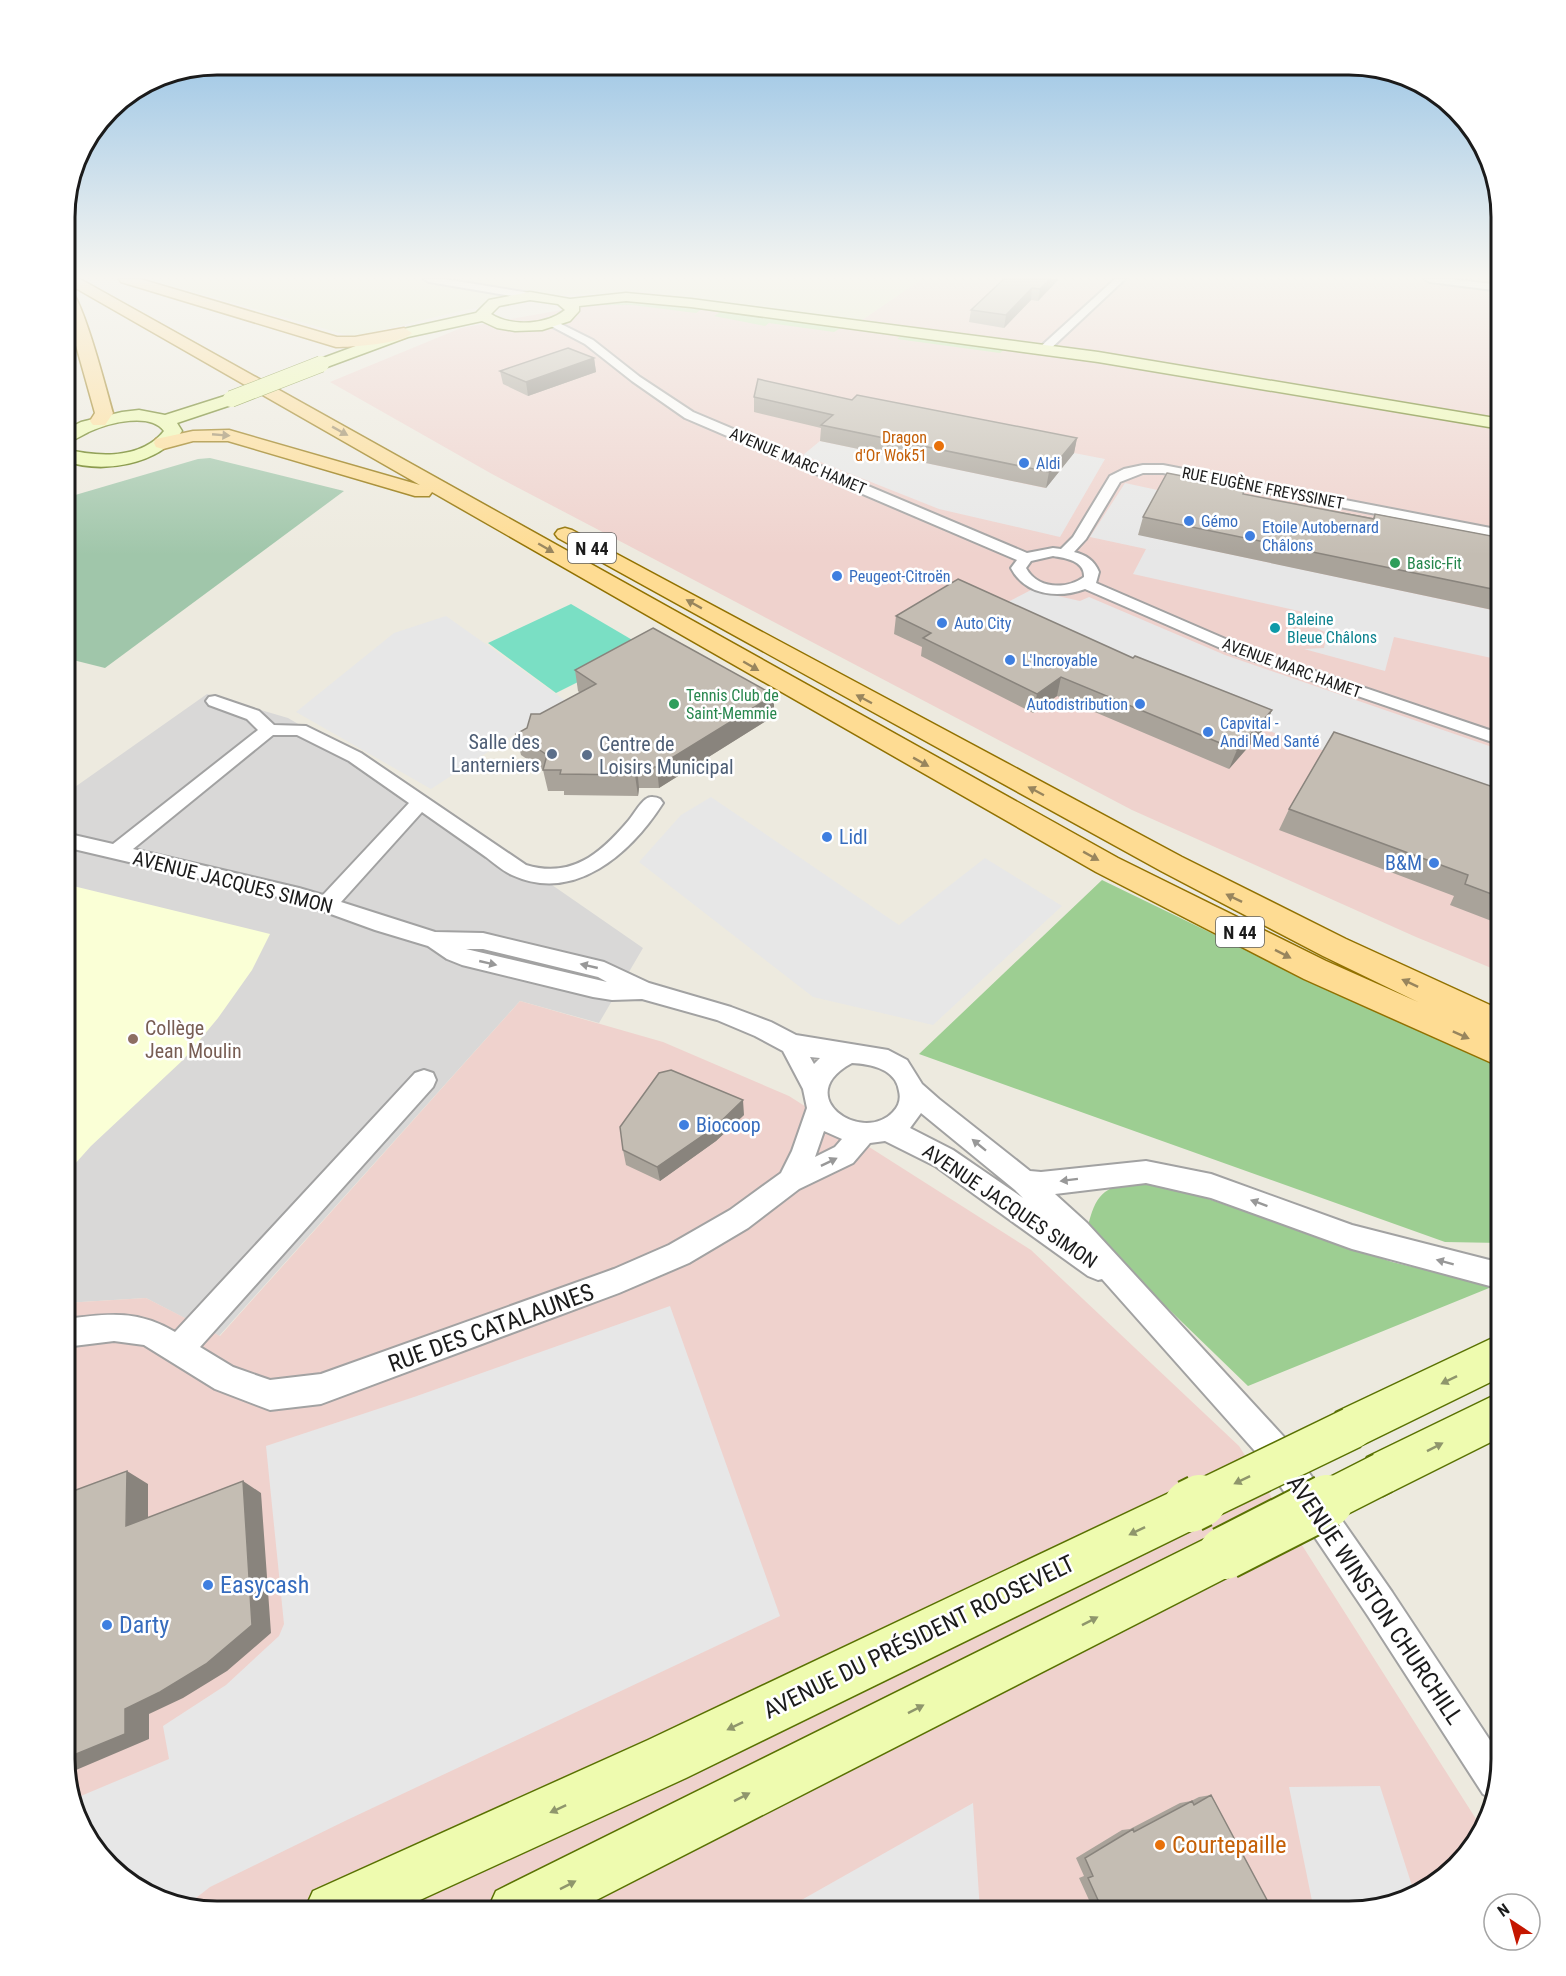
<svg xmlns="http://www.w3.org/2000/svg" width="1566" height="1976" font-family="'Roboto Condensed',sans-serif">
  <rect width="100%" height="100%" fill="#edeadf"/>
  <!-- residential -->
  <path fill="#d9d8d7" d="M 207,694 L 288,718 L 438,806 L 643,948 L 599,1023 L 520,1001 L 219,1336 L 146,1298 L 65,1303 L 65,794 Z"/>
  <!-- commercial -->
  <path fill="#efd2cd" d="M 922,279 L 1501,279 L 1501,972 L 1416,937 L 1132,810 L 492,474 L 330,382 L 461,328 L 590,305 L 643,292 L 859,322 Z
    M 520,1001 L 663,1042 L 789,1096 L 1031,1250 L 1239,1446 L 1483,1830 L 1481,1835 L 1434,1886 L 1350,1911 L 216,1911 L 149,1896 L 90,1844 L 65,1759 L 65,1303 L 146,1298 L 220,1336 Z"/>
  <!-- education -->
  <path fill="#faffd6" d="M 65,884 L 270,934 L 252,970 L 218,1018 L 183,1060 L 91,1146 L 65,1175 Z"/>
  <!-- farmland -->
  <path fill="#e6edc9" d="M 148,279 L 922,279 L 859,322 L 643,292 L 558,295 L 464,310 L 354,337 Z"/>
  <!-- grass -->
  <path fill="#bdeaa2" d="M 612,301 L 638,301 L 702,309 L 696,313 L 632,305 L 594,305 Z
    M 722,311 L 840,327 L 841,328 L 834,332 L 769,323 L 765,326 L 714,316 Z
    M 903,334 L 1006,348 L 1000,353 L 897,339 Z"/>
  <!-- forest -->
  <path fill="#9dce92" d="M 1102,880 L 1269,961 L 1501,1067 L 1501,1243 L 1445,1242 L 919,1054 Z
    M 1137,1177 L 1194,1194 L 1392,1262 L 1494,1286 L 1248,1386 L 1087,1230 C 1096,1192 1102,1191 1137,1177 Z"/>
  <!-- cemetery -->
  <path fill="#a0c6aa" d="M 210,458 L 344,491 L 105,668 L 65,658 L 65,498 L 198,459 Z"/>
  <!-- pitch -->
  <path fill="#7adfc4" d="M 571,604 L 646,648 L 556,693 L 488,643 Z"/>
  <!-- parking -->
  <path fill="#e7e7e7" d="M 820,441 L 1045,488 L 1074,453 L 1105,459 L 1060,537 L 939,509 L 803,455 Z
    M 1125,483 L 1162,491 L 1142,534 L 1149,537 L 1501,612 L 1501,660 L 1394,637 L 1385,671 L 1304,649 L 1324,648 L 1327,633 L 1308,624 L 1312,614 L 1133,574 L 1146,549 L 1090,537 Z
    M 1031,590 L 1080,601 L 1089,597 L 1225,655 L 1501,750 L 1501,815 L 1264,729 L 989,612 Z
    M 446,616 L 566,701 L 431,789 L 296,712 L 394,633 Z
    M 711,797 L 899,925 L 985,858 L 1062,906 L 933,1025 L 813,997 L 639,862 L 681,815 Z
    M 670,1306 L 780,1616 L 347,1820 L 210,1887 L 187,1905 L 149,1896 L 90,1844 L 76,1798 L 169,1759 L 163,1726 L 226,1685 L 279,1636 L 284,1624 L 266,1446 L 414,1397 Z
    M 1380,1786 L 1414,1892 L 1350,1911 L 1314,1911 L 1289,1787 Z
    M 973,1803 L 980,1911 L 782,1911 Z"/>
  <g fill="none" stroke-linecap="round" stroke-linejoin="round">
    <defs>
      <path id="street" d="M 424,279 L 444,279 L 530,293 L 535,296 L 530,299 L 429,282 Z
        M 1115,279 L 1125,279 L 1047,352 L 1039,352 L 1039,348 Z
        M 1425,279 L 1450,279 L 1501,285 L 1501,291 L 1430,282 Z
        M 553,320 L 593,340 L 640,377 L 693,412 L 1027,553 L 1053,548 L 1061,549 L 1073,537 L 1110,476 L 1124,469 L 1143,465 L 1163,465 L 1501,530 L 1501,538 L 1163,473 L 1143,473 L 1120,482 L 1086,539 L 1074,552 C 1086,555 1094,560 1099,572 L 1096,583 L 1244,647 L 1501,734 L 1501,745 L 1232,653 L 1085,589 C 1057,599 1025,595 1011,568 L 1017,560 L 685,418 L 632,381 L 585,344 L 549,325 L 548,323 ZM 1053,556 C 1066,558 1085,561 1084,577 C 1066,590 1037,589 1026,568 L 1031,561 Z
        M 215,696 L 259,711 L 274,725 L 306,726 L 361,753 L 526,865 C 572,879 601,853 629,820 C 634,814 640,803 646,799 C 650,796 656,797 660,799 L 663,803 C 631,853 575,904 512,875 C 503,871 494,863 486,857 C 465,842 443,827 422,812 L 341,902 L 435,932 L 483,933 L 604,962 L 649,983 L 731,1007 L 771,1022 L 796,1035 L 888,1050 L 907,1060 L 922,1084 L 939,1099 L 1030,1171 L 1041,1172 L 1146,1161 L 1211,1174 L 1352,1225 L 1501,1263 L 1501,1289 L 1352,1249 L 1211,1198 L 1146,1183 L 1055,1194 L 1087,1223 L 1284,1437 L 1392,1592 L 1501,1757 L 1491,1798 L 1483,1794 L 1368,1616 L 1262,1459 L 1102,1279 L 1098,1280 L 1088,1276 L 935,1166 L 885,1141 L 870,1143 L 853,1163 L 799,1189 L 748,1228 L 689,1263 L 619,1293 L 321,1404 L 270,1410 L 215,1389 L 144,1345 L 114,1341 L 65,1347 L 65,1319 C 107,1314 137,1309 175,1332 L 415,1073 L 424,1070 L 433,1073 L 436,1080 L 433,1087 L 200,1347 L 233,1367 L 270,1380 L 321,1374 L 614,1269 L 669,1245 L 730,1210 L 781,1173 L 792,1151 L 807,1108 L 803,1089 L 783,1051 L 755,1036 L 717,1020 L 642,999 L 612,1000 L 593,997 L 462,965 L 447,959 L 428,946 L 375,930 L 295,901 L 65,847 L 65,833 L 113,844 L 258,730 L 247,719 L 209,705 L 206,701 L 209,697 ZM 273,735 L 297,735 L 349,761 L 409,803 L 323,895 L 299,888 L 133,849 ZM 466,949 L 483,949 L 598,977 L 607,982 ZM 810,1057 L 820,1058 L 814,1064 ZM 852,1063 C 871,1064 896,1069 899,1091 C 901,1099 899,1106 893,1112 C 862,1145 790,1096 852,1063 ZM 921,1113 L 1015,1190 L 1023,1198 L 953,1150 L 910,1128 ZM 824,1131 L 842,1139 L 835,1147 L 815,1157 Z"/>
      <path id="secondary" d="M 530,292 L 570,299 L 626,293 L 691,299 L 1098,352 L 1501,419 L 1501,429 L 1098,362 L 691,307 L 626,301 L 579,306 L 579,311 L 570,321 L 542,330 L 515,331 L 497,328 L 482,321 L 408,337 L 327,367 L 321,369 L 313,364 L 315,361 L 399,330 L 476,313 L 489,300 ZM 530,300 L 558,304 L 565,310 C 546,325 512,327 491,314 L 499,306 Z
        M 231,394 L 237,395 L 240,399 L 237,403 L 177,423 L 182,431 C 158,465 103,474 65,461 L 65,449 C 97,457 141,460 164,431 C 150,412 109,423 91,431 C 82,435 74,441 65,443 L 65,430 L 81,422 L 122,412 L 139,410 L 165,415 Z
        M 1501,1334 L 1501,1377 L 1352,1450 L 1336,1444 L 1330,1428 L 1336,1412 Z
        M 1501,1392 L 1501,1437 L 1383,1496 L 1367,1489 L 1360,1473 L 1367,1457 Z
        M 1190,1483 L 1207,1489 L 1213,1506 L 1207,1523 L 686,1778 L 396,1911 L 304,1911 L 313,1891 L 648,1740 Z
        M 1225,1529 L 1242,1536 L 1249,1553 L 1242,1570 L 575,1911 L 487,1911 L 496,1891 Z"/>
      <path id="primary" d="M 65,279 L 80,279 L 1118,858 L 1326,961 L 1418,1002 L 1323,956 L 1161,871 L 558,538 L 555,534 L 558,530 L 565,528 L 572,530 L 1182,857 L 1346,939 L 1501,1010 L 1501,1037 L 1498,1036 L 1501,1038 L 1501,1067 L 1304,979 L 1096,872 L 432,492 L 429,496 L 415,496 L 228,441 L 193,441 L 163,449 L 156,447 L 154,443 L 156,439 L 193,431 L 229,430 L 420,485 L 65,282 Z
        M 119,279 L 140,279 L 337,337 L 355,337 L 404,328 L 412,333 C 402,344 351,347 336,347 L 121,282 Z
        M 65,284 C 81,288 107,393 113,413 L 105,425 L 93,425 L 90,421 L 95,413 L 65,306 Z"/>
    </defs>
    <!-- street casing -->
    <use href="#street" stroke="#a2a2a2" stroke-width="4"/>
    <!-- secondary casing -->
    <use href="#secondary" stroke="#597102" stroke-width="3"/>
    <!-- primary casing -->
    <use href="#primary" stroke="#917100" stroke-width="3"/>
    <!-- street -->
    <use href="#street" fill="#fff" fill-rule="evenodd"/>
    <!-- secondary -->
    <use href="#secondary" fill="#eefbaf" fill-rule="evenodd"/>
    <!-- primary -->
    <use href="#primary" fill="#fedc93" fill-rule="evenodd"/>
    <defs>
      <path id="secondary-bridge-far2" d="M 231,399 L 321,364"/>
      <path id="secondary-bridge-far1" d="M 1197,1503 L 1352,1428
        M 1324,1503 L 1383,1473"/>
      <path id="secondary-bridge" d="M 1190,1506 L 1200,1501
        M 1225,1553 L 1327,1501"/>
    </defs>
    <!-- secondary-bridge-far2 casing -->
    <use href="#secondary-bridge-far2" stroke="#597102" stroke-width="17" stroke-linecap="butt"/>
    <!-- secondary-bridge-far1 casing -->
    <use href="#secondary-bridge-far1" stroke="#597102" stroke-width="44" stroke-linecap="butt"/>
    <!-- secondary-bridge casing -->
    <use href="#secondary-bridge" stroke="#597102" stroke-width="56" stroke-linecap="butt"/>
    <!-- secondary-bridge-far2 -->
    <use href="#secondary-bridge-far2" stroke="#eefbaf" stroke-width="16"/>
    <!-- secondary-bridge-far1 -->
    <use href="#secondary-bridge-far1" stroke="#eefbaf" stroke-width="41"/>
    <!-- secondary-bridge -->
    <use href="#secondary-bridge" stroke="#eefbaf" stroke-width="52"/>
  </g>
  <!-- wall -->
  <path fill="#a9a39a" d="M 1059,279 L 1038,301 L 1031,300 L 1004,328 L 969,322 L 971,310 Z
    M 594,358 L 596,372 L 528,396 L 503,384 L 500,371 Z
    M 754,397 L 852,400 L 1077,438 L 1074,453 L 1046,488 L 820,441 L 821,428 L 754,412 Z
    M 1244,494 L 1373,518 L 1375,514 L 1502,538 L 1502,612 L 1138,535 L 1143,517 Z
    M 896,616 L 1133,658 L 1272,710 L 1264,729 L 1229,769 L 1057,696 L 1033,713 L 921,656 L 922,647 L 894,634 Z
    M 575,670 L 774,695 L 774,716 L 659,788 L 639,788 L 638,796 L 564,795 L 564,791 L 548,791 L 543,770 L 521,755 L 516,734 L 527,728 L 540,714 L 580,693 L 578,691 Z
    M 1502,790 L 1502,925 L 1450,905 L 1454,896 L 1279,830 L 1289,809 Z
    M 744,1115 L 716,1141 L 660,1181 L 626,1165 L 623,1150 Z
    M 1211,1795 L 1250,1911 L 1094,1911 L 1079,1878 L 1084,1876 L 1076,1858 L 1122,1830 L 1130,1829 L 1180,1803 L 1191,1801 L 1199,1797 Z"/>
  <!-- shaded-wall -->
  <path fill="#89847d" d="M 1050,279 L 1059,279 L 1038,301 L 1040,289 Z
    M 1032,288 L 1031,300 L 1004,328 L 1006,315 Z
    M 594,358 L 596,372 L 528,396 L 526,382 Z
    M 1077,438 L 1074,453 L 1046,488 L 1049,472 Z
    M 1061,677 L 1057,696 L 1033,713 L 1037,694 Z
    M 774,695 L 774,716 L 659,788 L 657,767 Z
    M 1272,710 L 1264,729 L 1229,769 L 1237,750 Z
    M 637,767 L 639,788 L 638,796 L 635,775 Z
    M 743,1100 L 744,1115 L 716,1141 L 660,1181 L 657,1167 Z
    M 127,1471 L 148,1484 L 148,1537 L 126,1526 Z
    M 243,1481 L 261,1493 L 271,1633 L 227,1671 L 183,1698 L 149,1714 L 149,1739 L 69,1773 L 64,1759 L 125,1709 Z"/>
  <!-- building -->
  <path fill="#c4bdb3" stroke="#89847d" stroke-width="1.5" d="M 1004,279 L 1050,279 L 1040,289 L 1032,288 L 1006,315 L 971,310 Z
    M 568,348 L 594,358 L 526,382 L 500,371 Z
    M 758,379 L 852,400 L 857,395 L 1077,438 L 1049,472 L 821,425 L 833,415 L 754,397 Z
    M 1167,473 L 1245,488 L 1243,494 L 1374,519 L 1375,514 L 1502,538 L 1502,591 L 1143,517 Z
    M 958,579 L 1133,658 L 1135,656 L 1272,710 L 1237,750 L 1061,677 L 1037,694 L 923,638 L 931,633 L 896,616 Z
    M 653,628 L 774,695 L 657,767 L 637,767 L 635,775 L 560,774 L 561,770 L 543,770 L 547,755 L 516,734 L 527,728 L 531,714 L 540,714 L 596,684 L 575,670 Z
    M 1334,732 L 1502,790 L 1502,898 L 1465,884 L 1468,875 L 1289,809 Z
    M 671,1070 L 743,1100 L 715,1127 L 657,1167 L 623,1150 L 620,1127 L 659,1073 Z
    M 127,1471 L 126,1526 L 243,1481 L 252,1625 L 206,1664 L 160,1692 L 125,1709 L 125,1734 L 64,1759 L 65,1494 Z
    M 1211,1795 L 1267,1900 L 1249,1910 L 1250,1911 L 1103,1911 L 1088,1878 L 1093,1876 L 1085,1858 L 1133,1829 L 1134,1832 L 1192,1801 L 1194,1805 Z"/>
  <!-- one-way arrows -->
  <defs><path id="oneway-solid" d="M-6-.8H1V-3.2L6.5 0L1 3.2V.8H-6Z" transform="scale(1.5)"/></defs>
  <g fill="#98855d">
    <use href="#oneway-solid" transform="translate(340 431) rotate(29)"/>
    <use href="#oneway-solid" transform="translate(221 435) rotate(5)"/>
    <use href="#oneway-solid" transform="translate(546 548) rotate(30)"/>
    <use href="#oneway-solid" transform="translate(694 604) rotate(-151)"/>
    <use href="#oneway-solid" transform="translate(751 666) rotate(30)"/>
    <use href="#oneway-solid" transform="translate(864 699) rotate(-152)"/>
    <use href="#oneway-solid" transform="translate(921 762) rotate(29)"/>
    <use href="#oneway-solid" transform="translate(1036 791) rotate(-152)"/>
    <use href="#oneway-solid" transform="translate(1091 856) rotate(29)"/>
    <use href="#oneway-solid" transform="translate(1234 898) rotate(-154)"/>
    <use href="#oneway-solid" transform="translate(1283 954) rotate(27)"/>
    <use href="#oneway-solid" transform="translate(1410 983) rotate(-155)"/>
    <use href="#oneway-solid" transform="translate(1461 1035) rotate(24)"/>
  </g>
  <g fill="#989898">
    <use href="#oneway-solid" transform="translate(488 963) rotate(13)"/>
    <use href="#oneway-solid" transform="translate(589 966) rotate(-167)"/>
    <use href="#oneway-solid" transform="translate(979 1145) rotate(-141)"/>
    <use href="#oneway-solid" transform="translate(829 1162) rotate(-26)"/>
    <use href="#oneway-solid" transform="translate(1069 1180) rotate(173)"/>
    <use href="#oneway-solid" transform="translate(1259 1203) rotate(-160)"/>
    <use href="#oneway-solid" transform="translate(1445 1262) rotate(-165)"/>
  </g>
  <g fill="#8f966c">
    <use href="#oneway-solid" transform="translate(1449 1380) rotate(154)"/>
    <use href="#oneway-solid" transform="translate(1435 1447) rotate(-27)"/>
    <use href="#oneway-solid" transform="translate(1242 1480) rotate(154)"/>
    <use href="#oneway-solid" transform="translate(1137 1531) rotate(154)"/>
    <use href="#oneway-solid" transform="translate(1090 1621) rotate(-27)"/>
    <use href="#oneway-solid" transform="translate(916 1709) rotate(-27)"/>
    <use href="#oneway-solid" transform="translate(735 1726) rotate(154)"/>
    <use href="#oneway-solid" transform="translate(742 1797) rotate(-27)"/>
    <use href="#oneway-solid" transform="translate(558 1809) rotate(155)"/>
    <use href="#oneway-solid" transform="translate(568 1885) rotate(-27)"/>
  </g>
  <!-- sky -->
  <linearGradient id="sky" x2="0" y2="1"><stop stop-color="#8abce3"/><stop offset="0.5" stop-color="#f7f6f1"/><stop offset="1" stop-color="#f7f6f1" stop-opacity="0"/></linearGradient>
  <rect width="1566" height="555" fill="url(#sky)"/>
  <!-- markers -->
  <g fill="#e8710a" stroke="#fff" stroke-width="2">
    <circle cx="939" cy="446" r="6"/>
    <circle cx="1160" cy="1845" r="6"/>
  </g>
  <g fill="#3f7fe0" stroke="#fff" stroke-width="2">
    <circle cx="1024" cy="463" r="6"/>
    <circle cx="1189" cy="521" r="6"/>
    <circle cx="1250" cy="536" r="6"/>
    <circle cx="837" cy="576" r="6"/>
    <circle cx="942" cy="623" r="6"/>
    <circle cx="1010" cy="660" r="6"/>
    <circle cx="1140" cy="704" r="6"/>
    <circle cx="1208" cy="732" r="6"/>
    <circle cx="827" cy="837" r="6"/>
    <circle cx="1434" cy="863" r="6"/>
    <circle cx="684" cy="1125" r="6"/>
    <circle cx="208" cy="1585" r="6"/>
    <circle cx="107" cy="1625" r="6"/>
  </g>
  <g fill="#2e9e5b" stroke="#fff" stroke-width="2">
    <circle cx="1395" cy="563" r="6"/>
    <circle cx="674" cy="704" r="6"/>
  </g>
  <circle fill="#0f9aa8" stroke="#fff" stroke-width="2" cx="1275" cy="628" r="6"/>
  <g fill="#5c6f8a" stroke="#fff" stroke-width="2">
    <circle cx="552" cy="754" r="6"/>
    <circle cx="587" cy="755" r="6"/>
  </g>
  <circle fill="#8d6e63" stroke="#fff" stroke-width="2" cx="133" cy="1039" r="6"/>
  <g text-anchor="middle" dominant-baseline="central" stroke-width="5" stroke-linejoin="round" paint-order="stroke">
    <!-- far-food labels -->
    <g font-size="16" fill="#c56008" stroke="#fff" text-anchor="end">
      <text x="927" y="437">Dragon<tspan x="927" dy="18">d'Or Wok51</tspan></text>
    </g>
    <!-- far-street labels -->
    <g font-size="16" fill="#1b1b1b" stroke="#fff">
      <text transform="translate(798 461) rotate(23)">AVENUE MARC HAMET</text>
      <text transform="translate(1263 488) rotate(11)">RUE EUGÈNE FREYSSINET</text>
      <text transform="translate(1292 668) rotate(20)">AVENUE MARC HAMET</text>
    </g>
    <!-- far-shop labels -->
    <g font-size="16" fill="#366cbe" stroke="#fff" text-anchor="start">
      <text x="1036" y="463">Aldi</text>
      <text x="1201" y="521">Gémo</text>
      <text x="1262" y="527">Etoile Autobernard<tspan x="1262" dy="18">Châlons</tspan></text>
      <text x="849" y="576">Peugeot-Citroën</text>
      <text x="954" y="623">Auto City</text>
      <text x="1022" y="660">L'Incroyable</text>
      <text x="1128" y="704" text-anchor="end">Autodistribution</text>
      <text x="1220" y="723">Capvital -<tspan x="1220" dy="18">Andi Med Santé</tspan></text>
    </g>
    <!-- far-leisure labels -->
    <g font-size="16" fill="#27864d" stroke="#fff" text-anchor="start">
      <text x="1407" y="563">Basic-Fit</text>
      <text x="686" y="695">Tennis Club de<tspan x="686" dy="18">Saint-Memmie</tspan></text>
    </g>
    <!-- far-culture labels -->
    <g font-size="16" fill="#0d838f" stroke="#fff" text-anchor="start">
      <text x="1287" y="619">Baleine<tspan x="1287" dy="18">Bleue Châlons</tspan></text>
    </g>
    <!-- shield labels -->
    <g fill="#fff" stroke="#5f5f5f" stroke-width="1.5">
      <rect x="568" y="533" width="48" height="30" rx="4.5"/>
      <rect x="1216" y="917" width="48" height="30" rx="4.5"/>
    </g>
    <g font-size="18" font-weight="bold" fill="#1b1b1b">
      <text x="592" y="548">N 44</text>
      <text x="1240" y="932">N 44</text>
    </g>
    <!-- service labels -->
    <g font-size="20" fill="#4e5e75" stroke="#fff" text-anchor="end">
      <text x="540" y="742">Salle des<tspan x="540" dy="23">Lanterniers</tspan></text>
      <text x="599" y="744" text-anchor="start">Centre de<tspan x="599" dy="23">Loisirs Municipal</tspan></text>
    </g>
    <!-- shop labels -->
    <g font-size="20" fill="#366cbe" stroke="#fff" text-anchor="start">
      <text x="839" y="837">Lidl</text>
      <text x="1422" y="863" text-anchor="end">B&amp;M</text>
      <text x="696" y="1125">Biocoop</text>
    </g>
    <!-- street labels -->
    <g font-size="20" fill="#1b1b1b" stroke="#fff">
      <text transform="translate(233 882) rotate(14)">AVENUE JACQUES SIMON</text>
      <text transform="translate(1010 1206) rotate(34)">AVENUE JACQUES SIMON</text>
    </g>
    <!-- education labels -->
    <g font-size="20" fill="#785e54" stroke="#fff" text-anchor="start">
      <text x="145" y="1028">Collège<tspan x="145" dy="23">Jean Moulin</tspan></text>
    </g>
    <!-- near-street labels -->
    <g font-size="24" fill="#1b1b1b" stroke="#fff">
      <text transform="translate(491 1328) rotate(-20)">RUE DES CATALAUNES</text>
      <text transform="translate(1375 1600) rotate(56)">AVENUE WINSTON CHURCHILL</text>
      <text transform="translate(919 1637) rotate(-26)">AVENUE DU PRÉSIDENT ROOSEVELT</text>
    </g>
    <!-- near-shop labels -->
    <g font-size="24" fill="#366cbe" stroke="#fff" text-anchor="start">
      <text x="220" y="1585">Easycash</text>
      <text x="119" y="1625">Darty</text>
    </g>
    <!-- near-food labels -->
    <g font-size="24" fill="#c56008" stroke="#fff" text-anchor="start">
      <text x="1172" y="1845">Courtepaille</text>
    </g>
  </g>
  <!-- crop -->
  <path d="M0 0H1566V1976H0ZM217 75H1349A142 142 0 0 1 1491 217V1759A142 142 0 0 1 1349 1901H217A142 142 0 0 1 75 1759V217A142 142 0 0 1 217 75Z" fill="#fff" fill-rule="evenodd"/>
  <path fill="none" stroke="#1b1b1b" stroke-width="3" d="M217 75H1349A142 142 0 0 1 1491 217V1759A142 142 0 0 1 1349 1901H217A142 142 0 0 1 75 1759V217A142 142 0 0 1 217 75Z"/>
  <!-- north arrow -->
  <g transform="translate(1512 1922) rotate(324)"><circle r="28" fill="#ffffff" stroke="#a4a4a4" stroke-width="1.5"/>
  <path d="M0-4.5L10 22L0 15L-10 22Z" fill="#c51600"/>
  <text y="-9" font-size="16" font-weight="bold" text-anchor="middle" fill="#1b1b1b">N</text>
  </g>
</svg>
